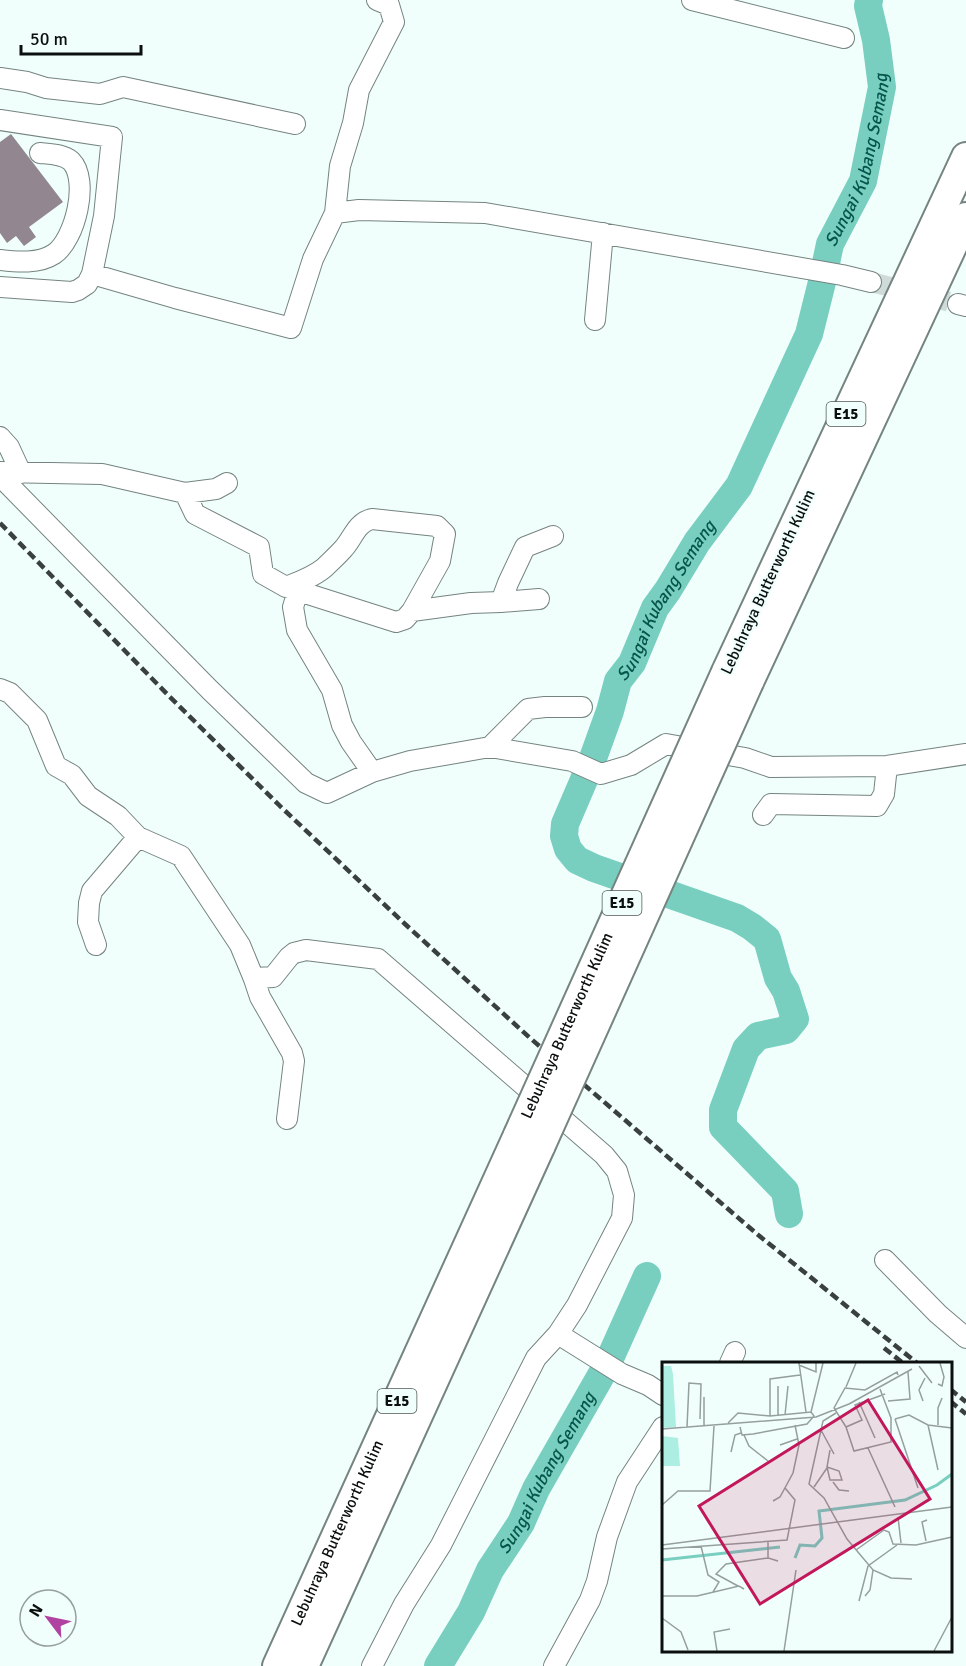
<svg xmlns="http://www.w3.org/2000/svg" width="966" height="1666" font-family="Signika,sans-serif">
  <rect width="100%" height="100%" fill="#f1fffc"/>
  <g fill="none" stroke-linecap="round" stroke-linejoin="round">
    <!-- river -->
    <g stroke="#78cfc0" stroke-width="28">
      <path id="s1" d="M 789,1214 L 785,1191 L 723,1127 L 723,1110 L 746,1049 L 758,1036 L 786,1030 L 795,1019 L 786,991 L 778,978 L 767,939 L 752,927 L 737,918 L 594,868 L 577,860 L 568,849 L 564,836 L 565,824 L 592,761 L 610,711 L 618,681 L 632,663 L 655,608 L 668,590 L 697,542 L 739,486 L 809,334 L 822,282 L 830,244 L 863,181 L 882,87 L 876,40 L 868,6 L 869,0"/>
      <path id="s2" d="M 438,1666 L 471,1612 L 490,1570 L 521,1523 L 536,1489 L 607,1365 L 647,1276"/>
    </g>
  </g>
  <!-- building -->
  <path fill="#928790" d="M 11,134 L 63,202 L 29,227 L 36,237 L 24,246 L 16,236 L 7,243 L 0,233 L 0,142 Z"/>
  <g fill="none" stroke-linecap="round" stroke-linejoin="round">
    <!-- minor-tunnel -->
    <path stroke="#cedbd8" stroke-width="20" stroke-dasharray="20 10" stroke-linecap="butt" d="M 871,282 L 958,304"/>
    <defs>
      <path id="minor" d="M 692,0 L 844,38
        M 0,78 L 27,82 L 46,88 L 100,94 L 123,87 L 295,124
        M 0,120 L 112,137 L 104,216 L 92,274 L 87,284 L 78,290 L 72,292 L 0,287
        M 335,213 L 359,210 L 485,213 L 842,275 L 871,282
        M 0,260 C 17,262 39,264 54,254 C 75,240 90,180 71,161 C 63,154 50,154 40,153
        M 92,274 L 175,298 L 291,328 L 313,259 L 335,213 L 340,166 L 353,123 L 359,90 L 394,22 L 389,5 L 377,0
        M 958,304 L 966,306
        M 595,320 L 603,233
        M 0,437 L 9,447 L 21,473
        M 0,472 L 102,474 L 185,493 L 216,489 L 227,483
        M 0,476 L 210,690 L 306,783 L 327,793 L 372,772 L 410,761 L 490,747 L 572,761 L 601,774 L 631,765 L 666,744 L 745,758 L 771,767 L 887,766 L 966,754
        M 185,493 L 195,514 L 259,547 L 263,574 L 286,587 C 299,582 313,577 324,568 C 330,562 338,555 344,548 C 353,538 357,522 372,519 L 437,526 L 445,534 L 440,561 L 412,611 L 405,619 L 396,622 L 286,587
        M 298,591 L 293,607 L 297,630 L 332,690 L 342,725 L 351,742 L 372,772
        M 501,602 L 539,599
        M 412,611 L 471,603 L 501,602 L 508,583 L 525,547 L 553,536
        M 0,689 L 10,693 L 37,720 L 56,766 L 72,775 L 88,796 L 118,816 L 138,837 L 181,856 L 240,945 L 254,979 L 260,997 L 292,1053 L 294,1061 L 287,1119
        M 490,747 L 528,709 L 545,707 L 582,707
        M 763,815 L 771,804 L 877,806 L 884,794 L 887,766
        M 96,945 L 88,922 L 89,903 L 92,891 L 138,837
        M 254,979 L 256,978 L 273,977 L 289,957 L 294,953 L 306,950 L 378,959 L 604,1155 L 617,1171 L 624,1195 L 622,1218 L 577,1305 L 558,1334 L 536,1358 L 441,1545 L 404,1604 L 372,1666
        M 885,1260 L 938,1314 L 966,1338
        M 558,1334 L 622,1374 L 648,1385 L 663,1395
        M 730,1363 L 735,1352
        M 554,1666 L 590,1600 L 597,1581 L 607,1537 L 627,1482 L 663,1427"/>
      <g id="highway">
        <path d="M 726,672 L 966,157"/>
        <path d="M 749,682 L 966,217"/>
        <path id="s3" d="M 277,1666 L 518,1135"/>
        <path d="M 304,1666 L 541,1145"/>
      </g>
    </defs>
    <!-- minor casing -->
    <use href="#minor" stroke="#758480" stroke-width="22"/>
    <!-- highway casing -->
    <use href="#highway" stroke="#758480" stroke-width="32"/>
    <!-- minor -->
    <use href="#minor" stroke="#fff" stroke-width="20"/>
    <!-- highway -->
    <use href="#highway" stroke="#fff" stroke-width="28"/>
    <!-- rail -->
    <path stroke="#39403f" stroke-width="4.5" stroke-dasharray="9 4.5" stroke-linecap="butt" d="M 0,523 L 169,696 L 281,807 L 405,924 L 530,1038 L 757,1234 L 917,1363
      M 884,1348 L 903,1363
      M 950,1389 L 966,1402
      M 950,1401 L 966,1414"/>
    <defs>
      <g id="highway-bridge">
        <path id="s4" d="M 518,1135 L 726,672"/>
        <path d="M 541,1145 L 749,682"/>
      </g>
    </defs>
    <!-- highway-bridge casing -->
    <use href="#highway-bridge" stroke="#758480" stroke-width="32" stroke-linecap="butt"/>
    <!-- highway-bridge -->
    <use href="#highway-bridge" stroke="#fff" stroke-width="28"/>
  </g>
  <g text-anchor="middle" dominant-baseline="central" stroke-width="4.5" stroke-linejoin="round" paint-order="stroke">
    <!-- shield labels -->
    <g fill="#f1fffc" stroke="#505856" stroke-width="1.5">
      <rect x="826.5" y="402" width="39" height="24" rx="4.5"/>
      <rect x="602.5" y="891" width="39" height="24" rx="4.5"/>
      <rect x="377.5" y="1389" width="39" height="24" rx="4.5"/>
    </g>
    <g font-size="15" font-weight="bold" fill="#0b100f">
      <text x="846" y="414">E15</text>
      <text x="622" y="903">E15</text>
      <text x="397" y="1401">E15</text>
    </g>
    <!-- street labels -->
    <g font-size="16" fill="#0b100f" stroke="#f1fffc">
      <text transform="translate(768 582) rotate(-65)">Lebuhraya Butterworth Kulim</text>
      <text stroke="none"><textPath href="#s4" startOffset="120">Lebuhraya Butterworth Kulim</textPath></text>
      <text stroke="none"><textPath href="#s3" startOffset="146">Lebuhraya Butterworth Kulim</textPath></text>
    </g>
    <!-- water labels -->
    <g font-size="18" font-style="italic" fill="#06554b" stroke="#f1fffc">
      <text stroke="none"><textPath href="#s1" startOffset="1320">Sungai Kubang Semang</textPath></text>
      <text stroke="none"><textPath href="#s1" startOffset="834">Sungai Kubang Semang</textPath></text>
      <text stroke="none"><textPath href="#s2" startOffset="222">Sungai Kubang Semang</textPath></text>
    </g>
  </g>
  <!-- overview -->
  <g transform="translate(662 1362)">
    <rect width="290" height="290" fill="#f1fffc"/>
    <path d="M 0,4 L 9,4 L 11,12 L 14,65 L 0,66 ZM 0,74 L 16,76 L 18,104 L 0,104 Z" fill="#aceee1"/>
    <path fill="none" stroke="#78cfc0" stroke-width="3" d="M 133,196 L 138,183 L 153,184 L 160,176 L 157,149 L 243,138 L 275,123 L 290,112M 0,198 L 118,185"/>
    <path fill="none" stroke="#959f9d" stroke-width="1.5" d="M 137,1 L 144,50M 137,3 L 154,10 L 154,1M 257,4 L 270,21M 276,22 L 280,24 L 282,15 L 278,1M 184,25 L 194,1M 223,32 L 193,43 L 200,58 L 184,65 L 172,46 L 183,26 L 203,28 L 235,10 L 236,13M 226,39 L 248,37 L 246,10M 261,39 L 257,28 L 263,16M 197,40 L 213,76M 149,50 L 161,1M 174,51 L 161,59 L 147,122 L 162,136 L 185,177 L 211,208 L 229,216 L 250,217M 123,53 L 126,24M 108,54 L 108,17 L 138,13M 116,54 L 116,24M 233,57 L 256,126M 233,57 L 247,53 L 266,63 L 290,66M 66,61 L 76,51 L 108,54 L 149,50 L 152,54 L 145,62 L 91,72 L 80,73 L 78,65M 42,63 L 42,35M 266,63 L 276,108M 276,63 L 276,46 L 280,36M 25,65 L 27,21 L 39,22 L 38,57M 184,65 L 192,89 L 229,80 L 229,56 L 218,27M 0,67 L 154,55 L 187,42 L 250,7M 159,68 L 172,92M 82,73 L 87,84 L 106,99M 118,83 L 135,77M 206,86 L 233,145M 69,90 L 73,73 L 79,71M 165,105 L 168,118 L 180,118 L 177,109 L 165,105 L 168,88M 171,120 L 177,128 L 187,129M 152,125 L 165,106M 111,139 L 118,135 L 131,111 L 137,83 L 133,63M 0,143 L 16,129 L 48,129 L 52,64M 236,155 L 239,181M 264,179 L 260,160 L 265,158M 106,180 L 106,196 L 116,199M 0,183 L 290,145M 39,184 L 46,213 L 57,220 L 51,230M 0,187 L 125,178 L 133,138 L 123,126M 194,188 L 222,168 L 227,170 L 231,182 L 254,183 L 290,175M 76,224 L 54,212 L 64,202 L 106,196M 0,234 L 35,234 L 77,224 L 82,227M 203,234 L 208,228 L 211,208M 197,239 L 206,204 L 235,183M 0,256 L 19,270 L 26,288M 55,289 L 52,270 L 68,267M 122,289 L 134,208M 272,289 L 290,255"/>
    <path fill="#c2185b" fill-opacity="0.15" stroke="#c2185b" stroke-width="3" d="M 206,38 L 268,137 L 98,242 L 37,144 Z"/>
    <rect width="290" height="290" fill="none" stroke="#0b100f" stroke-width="3"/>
  </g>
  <!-- north arrow -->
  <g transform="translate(48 1618) rotate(302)"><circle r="28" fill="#f1fffc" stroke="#959f9d" stroke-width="1.5"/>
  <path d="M0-4.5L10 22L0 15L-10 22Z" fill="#b043a2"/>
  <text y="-9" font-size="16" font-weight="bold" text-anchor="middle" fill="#0b100f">N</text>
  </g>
  <!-- scale -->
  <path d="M21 45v9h120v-9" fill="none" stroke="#0b100f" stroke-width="3"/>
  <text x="30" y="45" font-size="18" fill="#0b100f" stroke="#f1fffc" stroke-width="4.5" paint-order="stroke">50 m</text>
</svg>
